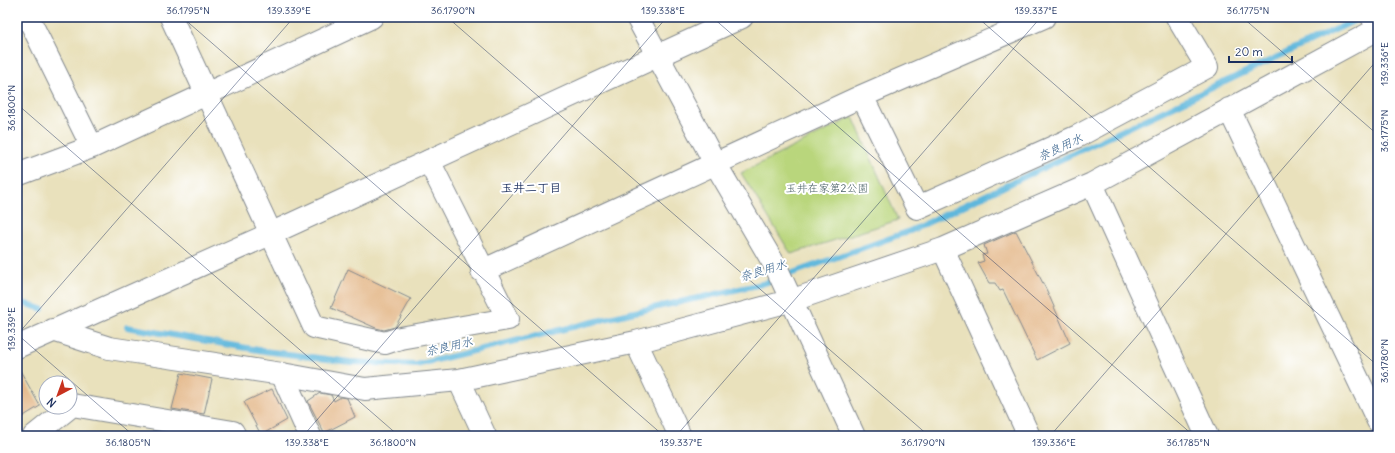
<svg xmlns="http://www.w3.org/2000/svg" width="1395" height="453" font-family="Delius,'Klee One',sans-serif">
  <rect width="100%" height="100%" fill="#fff"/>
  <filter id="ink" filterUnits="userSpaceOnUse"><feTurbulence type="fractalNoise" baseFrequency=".025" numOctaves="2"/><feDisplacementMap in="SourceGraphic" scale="8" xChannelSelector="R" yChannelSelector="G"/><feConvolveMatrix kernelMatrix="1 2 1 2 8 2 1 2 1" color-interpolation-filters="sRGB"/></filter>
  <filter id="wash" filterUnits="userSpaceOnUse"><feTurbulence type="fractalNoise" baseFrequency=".012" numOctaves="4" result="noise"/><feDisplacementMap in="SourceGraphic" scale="16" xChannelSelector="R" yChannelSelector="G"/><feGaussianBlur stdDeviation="0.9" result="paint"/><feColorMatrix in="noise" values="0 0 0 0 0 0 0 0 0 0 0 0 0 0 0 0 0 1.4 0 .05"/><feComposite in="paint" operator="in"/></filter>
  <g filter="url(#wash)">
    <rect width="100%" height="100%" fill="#e9e1bc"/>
    <!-- green -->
    <path fill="#b9d67c" stroke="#6a826d" d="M 853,117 L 898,220 L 791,254 L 741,173 Z"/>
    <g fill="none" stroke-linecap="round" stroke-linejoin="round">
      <!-- stream -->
      <path stroke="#5fb7dc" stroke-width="6" d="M 17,301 L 42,309
        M 127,327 L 264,351 L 350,362 L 416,365 L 630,313 L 762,284 L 910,231 L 1362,17"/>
    </g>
    <g id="blocks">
      <!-- building -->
      <path fill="#e5bb8f" d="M 1016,231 L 1047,291 L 1070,343 L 1037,360 L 1003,290 L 1000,291 L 995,283 L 989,283 L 978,263 L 984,261 L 982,255 L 987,254 L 984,245 Z
        M 348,269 L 411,299 L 395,327 L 384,330 L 376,328 L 331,308 Z
        M 17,365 L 40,406 L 17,420 Z
        M 181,373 L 212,379 L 204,414 L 172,409 Z
        M 272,389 L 287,420 L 261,435 L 244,402 Z
        M 320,393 L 331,395 L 334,401 L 341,397 L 347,398 L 355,417 L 324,433 L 308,401 Z"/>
    </g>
  </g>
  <g filter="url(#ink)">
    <use href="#blocks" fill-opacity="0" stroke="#82888d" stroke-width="1"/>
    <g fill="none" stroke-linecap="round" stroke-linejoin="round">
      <defs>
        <path id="minor" d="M 28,17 L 92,147
          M 171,17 L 314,327 L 385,343 L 400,338 L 508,319 L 429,161
          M 637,17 L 715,163 L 777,269 L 854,436
          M 862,96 L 917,208 L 1078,136 L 1207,67 L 1177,17
          M 1229,109 L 1378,421
          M 17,175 L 92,147 L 372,17
          M 1092,184 L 1207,436
          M 943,249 L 1029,436
          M 482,271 L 862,96 L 1044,17
          M 53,330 L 109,348 L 282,374 L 365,389 L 459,380 L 636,342 L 793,300 L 943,249 L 1092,184 L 1378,29
          M 636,342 L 680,436
          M 282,374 L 310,436
          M 459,380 L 485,436
          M 70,407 L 72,405 L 233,432 L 235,436
          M 34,436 L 70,407"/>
        <path id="tertiary" d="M 17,347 L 270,234 L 742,17"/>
        <path id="secondary" d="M 1372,17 L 1378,25"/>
      </defs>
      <!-- minor casing -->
      <use href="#minor" stroke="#82888d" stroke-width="24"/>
      <!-- tertiary casing -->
      <use href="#tertiary" stroke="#82888d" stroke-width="24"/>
      <!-- secondary casing -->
      <use href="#secondary" stroke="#82888d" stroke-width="24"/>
      <!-- minor -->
      <use href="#minor" stroke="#fff" stroke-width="22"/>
      <!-- tertiary -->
      <use href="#tertiary" stroke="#fff" stroke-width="22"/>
      <!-- secondary -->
      <use href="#secondary" stroke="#fff" stroke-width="22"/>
    </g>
  </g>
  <!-- ticks -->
  <path fill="none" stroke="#1b2f5e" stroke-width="1" stroke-opacity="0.45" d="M 182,17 L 664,436M 447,17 L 929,436M 712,17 L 1194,436M 977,17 L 1378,366M 1242,17 L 1378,135M 17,104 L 399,436M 17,334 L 134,436M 17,335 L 294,17M 303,436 L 667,17M 676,436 L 1041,17M 1050,436 L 1378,59"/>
  <g text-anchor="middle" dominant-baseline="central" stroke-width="4" stroke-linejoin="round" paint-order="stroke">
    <!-- park labels -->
    <g font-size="11" fill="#4a6167" stroke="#fff">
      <text x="827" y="188">玉井在家第2公園</text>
    </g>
    <!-- water labels -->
    <g font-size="12" font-style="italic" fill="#335f8a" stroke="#fff">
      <text transform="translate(1060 147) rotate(-25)">奈良用水</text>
      <text transform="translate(763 270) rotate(-17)">奈良用水</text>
      <text transform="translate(449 346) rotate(-13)">奈良用水</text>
    </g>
    <!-- neighbourhood labels -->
    <g font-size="12" font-weight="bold" fill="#1b2f5e" stroke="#fff">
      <text x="531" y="187">玉井二丁目</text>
    </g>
  </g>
  <!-- margin -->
  <rect width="1395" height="453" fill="none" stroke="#fff" stroke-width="44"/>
  <!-- north arrow -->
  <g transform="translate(58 395) rotate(221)"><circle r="19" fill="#ffffff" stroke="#a4acbf"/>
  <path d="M0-3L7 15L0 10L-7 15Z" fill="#c8321e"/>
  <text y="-6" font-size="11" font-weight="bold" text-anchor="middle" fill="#1b2f5e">N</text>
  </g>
  <!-- scale -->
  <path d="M1229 56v6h63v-6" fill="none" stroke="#1b2f5e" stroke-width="2"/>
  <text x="1235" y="56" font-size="12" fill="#1b2f5e" stroke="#ffffff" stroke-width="3" paint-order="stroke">20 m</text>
  <rect x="22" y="22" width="1351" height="409" fill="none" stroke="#1b2f5e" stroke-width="1.5"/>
  <g font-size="10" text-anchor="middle" fill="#1b2f5e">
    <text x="188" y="14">36.1795°N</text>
    <text x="289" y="14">139.339°E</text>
    <text x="453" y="14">36.1790°N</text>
    <text x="663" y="14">139.338°E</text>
    <text x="1036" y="14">139.337°E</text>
    <text x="1248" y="14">36.1775°N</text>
    <text transform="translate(1384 64) rotate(-90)" y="4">139.336°E</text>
    <text transform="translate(11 108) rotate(-90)" y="4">36.1800°N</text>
    <text transform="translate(1384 131) rotate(-90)" y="4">36.1775°N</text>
    <text transform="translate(11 329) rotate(-90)" y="4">139.339°E</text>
    <text transform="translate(1384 361) rotate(-90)" y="4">36.1780°N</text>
    <text x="128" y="446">36.1805°N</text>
    <text x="307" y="446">139.338°E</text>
    <text x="393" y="446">36.1800°N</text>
    <text x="681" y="446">139.337°E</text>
    <text x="923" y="446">36.1790°N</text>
    <text x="1054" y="446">139.336°E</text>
    <text x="1188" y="446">36.1785°N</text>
  </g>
</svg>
